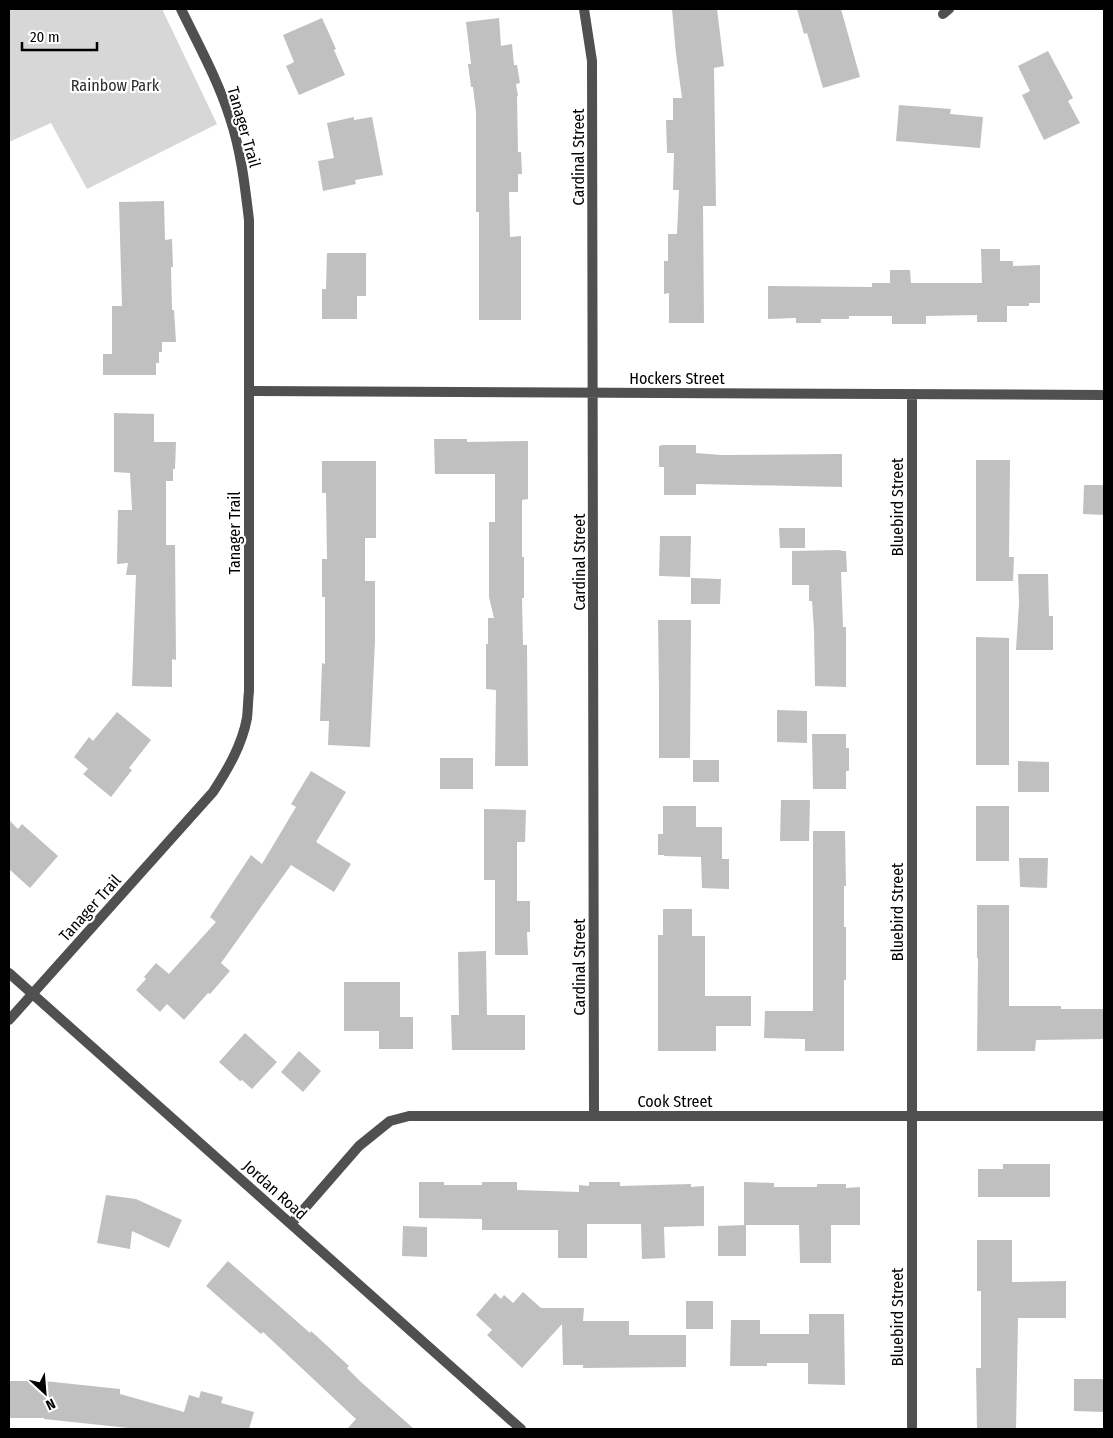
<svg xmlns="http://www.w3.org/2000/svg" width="1113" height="1438" font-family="'Fira Sans Condensed',sans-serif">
  <rect width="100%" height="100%" fill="#fff"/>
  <!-- green -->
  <path fill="#d7d7d7" d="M 9,9 L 162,9 L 217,124 L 87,189 L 51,123 L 9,142 Z"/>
  <!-- building -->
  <path fill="#c0c0c0" d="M 672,9 L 717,9 L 724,66 L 714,68 L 716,206 L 703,206 L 704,323 L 669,323 L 669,293 L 664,294 L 664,261 L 668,261 L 668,234 L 677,234 L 679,190 L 673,190 L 674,153 L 667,153 L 666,120 L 673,120 L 673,98 L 682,98 L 676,54 Z
    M 797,9 L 841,9 L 860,77 L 823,88 L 807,33 L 804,34 Z
    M 322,18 L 336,49 L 334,50 L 345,75 L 299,95 L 286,66 L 294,62 L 283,35 Z
    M 499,18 L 501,46 L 512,44 L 514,65 L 517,65 L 520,83 L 516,84 L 518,96 L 517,96 L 518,152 L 521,152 L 522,174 L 518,174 L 518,192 L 509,192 L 510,237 L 521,236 L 521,320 L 479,320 L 479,212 L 476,212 L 476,112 L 473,87 L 471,87 L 468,64 L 471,64 L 466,22 Z
    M 1048,51 L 1073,98 L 1068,101 L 1080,123 L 1044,140 L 1022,95 L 1030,91 L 1018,66 Z
    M 899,105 L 951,109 L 950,114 L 983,117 L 980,148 L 896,141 Z
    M 354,117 L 354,120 L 372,117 L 383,175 L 355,180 L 356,184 L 323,191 L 318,161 L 334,158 L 327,123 Z
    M 164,201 L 165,240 L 172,239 L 173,267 L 171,267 L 172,310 L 174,310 L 176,342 L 162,342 L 162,352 L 159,352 L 159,363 L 156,363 L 156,375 L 103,375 L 103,354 L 112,354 L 112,306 L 122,306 L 119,202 Z
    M 981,249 L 1000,249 L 1000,261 L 1013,261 L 1013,266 L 1040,265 L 1040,303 L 1029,303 L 1029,306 L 1007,306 L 1007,322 L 977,322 L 977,315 L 926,316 L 926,324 L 892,324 L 892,316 L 849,316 L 849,319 L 821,319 L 821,323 L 796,323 L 796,318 L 768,319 L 768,286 L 872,287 L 872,283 L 890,283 L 890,270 L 910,270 L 911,283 L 982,283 Z
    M 327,253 L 366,253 L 366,296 L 357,296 L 357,319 L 322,319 L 322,289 L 326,289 Z
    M 114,413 L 154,414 L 154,442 L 176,442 L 175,469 L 173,469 L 173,481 L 166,481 L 166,545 L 175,545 L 176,660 L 172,659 L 172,687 L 132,686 L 136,575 L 126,575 L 128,563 L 117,564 L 118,510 L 132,510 L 130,473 L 114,472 Z
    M 434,439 L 467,439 L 467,442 L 528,441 L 528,499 L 522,500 L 522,557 L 524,557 L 524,598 L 522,598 L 523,645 L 527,645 L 528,766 L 495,766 L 496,690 L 486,689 L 486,644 L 488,644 L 488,618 L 494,618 L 489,597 L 489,522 L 495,522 L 495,474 L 435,474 Z
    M 663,445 L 696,445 L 696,453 L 721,455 L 842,454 L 842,487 L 696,484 L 696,495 L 664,495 L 664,467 L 659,467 L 659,446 Z
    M 976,460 L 1010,460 L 1009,557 L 1014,557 L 1013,581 L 976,581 Z
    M 322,461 L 376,461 L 376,538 L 365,538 L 365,581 L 375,581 L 375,641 L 370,747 L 328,745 L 329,721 L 320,721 L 322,663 L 325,664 L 325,597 L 322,597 L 322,559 L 327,559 L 326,493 L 322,493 Z
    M 1084,485 L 1104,485 L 1104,515 L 1083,514 Z
    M 779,528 L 805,528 L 805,548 L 780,548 Z
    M 660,536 L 691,536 L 690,577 L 659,576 Z
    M 841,550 L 841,551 L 846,551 L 847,572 L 841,572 L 843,627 L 846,627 L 846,687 L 815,686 L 814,630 L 812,601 L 809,601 L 809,585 L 792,585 L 792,551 Z
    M 1018,574 L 1048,574 L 1049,616 L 1053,616 L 1053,650 L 1016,650 L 1019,603 Z
    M 691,578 L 721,579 L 720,604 L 691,604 Z
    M 658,620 L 691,620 L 690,758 L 659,758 L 659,691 Z
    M 976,637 L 1009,638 L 1009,765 L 976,765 Z
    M 777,710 L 807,711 L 807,743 L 777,742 Z
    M 117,712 L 151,740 L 129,768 L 132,770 L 111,797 L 83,774 L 88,769 L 74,757 L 89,737 L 93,741 Z
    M 812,734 L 846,734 L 846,748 L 849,748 L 849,771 L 846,771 L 846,789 L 813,789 Z
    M 440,758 L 473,758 L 473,789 L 440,789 Z
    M 693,760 L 719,760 L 719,782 L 693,782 Z
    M 1018,761 L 1049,762 L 1049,792 L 1018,792 Z
    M 311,771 L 346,792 L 316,842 L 351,864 L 334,892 L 291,865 L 221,963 L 230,971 L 210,994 L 208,993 L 184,1020 L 167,1004 L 160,1012 L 136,990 L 146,979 L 144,977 L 156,963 L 169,974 L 216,922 L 210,917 L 251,855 L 262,864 L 296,807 L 291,804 Z
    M 781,800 L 810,800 L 809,841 L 780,841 Z
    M 663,806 L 696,806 L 696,827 L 722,827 L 722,859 L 729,859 L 729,889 L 702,888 L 701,857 L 664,856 L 664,855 L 658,855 L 658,834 L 663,834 Z
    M 976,806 L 1009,806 L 1009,861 L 976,861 Z
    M 484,809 L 526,810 L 525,842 L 517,842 L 517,901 L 530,901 L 530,932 L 527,932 L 528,955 L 495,955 L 495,880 L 484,880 Z
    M 9,820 L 18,829 L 22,824 L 58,856 L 30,888 L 9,869 Z
    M 813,831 L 845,831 L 846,886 L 844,886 L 844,927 L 846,927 L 846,980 L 844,980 L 844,1051 L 805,1051 L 805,1039 L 764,1038 L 765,1011 L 813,1011 Z
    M 1019,858 L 1048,858 L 1047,888 L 1020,887 Z
    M 977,905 L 1009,905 L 1009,1006 L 1061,1006 L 1061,1009 L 1104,1009 L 1104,1039 L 1036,1040 L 1035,1051 L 977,1051 L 978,958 L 977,958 Z
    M 663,909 L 692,909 L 692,936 L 705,936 L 705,996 L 751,996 L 751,1026 L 716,1026 L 716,1051 L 658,1051 L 658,935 L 663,935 Z
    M 486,951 L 487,1015 L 525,1015 L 525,1050 L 452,1050 L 451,1015 L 459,1015 L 458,952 Z
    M 344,982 L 400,982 L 400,1017 L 413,1017 L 413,1049 L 379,1049 L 379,1031 L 344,1031 Z
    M 245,1033 L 277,1062 L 252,1089 L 242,1080 L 240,1081 L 219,1062 Z
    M 299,1051 L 321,1071 L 303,1092 L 281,1072 Z
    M 1003,1164 L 1050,1164 L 1050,1197 L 978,1197 L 978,1169 L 1003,1169 Z
    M 419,1182 L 444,1182 L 444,1185 L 482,1185 L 482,1182 L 517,1182 L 517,1190 L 579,1192 L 579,1185 L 589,1186 L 589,1182 L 620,1182 L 620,1186 L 691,1184 L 691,1187 L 704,1186 L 704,1226 L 664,1227 L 665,1258 L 642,1259 L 641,1224 L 587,1224 L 587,1258 L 558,1258 L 558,1230 L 482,1230 L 482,1219 L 419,1218 Z
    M 744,1182 L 774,1183 L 774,1187 L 817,1187 L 817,1184 L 846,1184 L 846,1188 L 860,1187 L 860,1225 L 831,1225 L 831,1263 L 800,1263 L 799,1225 L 744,1225 Z
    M 106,1195 L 136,1199 L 182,1220 L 169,1248 L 132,1231 L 130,1249 L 97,1243 Z
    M 746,1225 L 746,1256 L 718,1256 L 718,1226 Z
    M 403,1226 L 427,1227 L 427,1257 L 402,1256 Z
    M 977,1240 L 1012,1240 L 1012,1282 L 1066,1281 L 1066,1318 L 1018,1318 L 1016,1429 L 977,1429 L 976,1368 L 981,1368 L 981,1291 L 977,1291 Z
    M 228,1261 L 310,1333 L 311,1331 L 349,1366 L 347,1368 L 361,1382 L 414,1429 L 347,1429 L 356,1419 L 263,1332 L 261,1334 L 206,1286 Z
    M 523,1292 L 541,1308 L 584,1308 L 583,1321 L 629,1321 L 629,1335 L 686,1335 L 686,1367 L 583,1368 L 583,1365 L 563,1365 L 562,1324 L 522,1368 L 487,1335 L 492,1330 L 476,1315 L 495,1293 L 501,1299 L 504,1295 L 513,1303 Z
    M 686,1301 L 713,1301 L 713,1329 L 686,1329 Z
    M 809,1314 L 844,1314 L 845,1385 L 808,1384 L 808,1363 L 767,1363 L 767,1366 L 730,1366 L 731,1320 L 760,1320 L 760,1334 L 809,1334 Z
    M 1074,1379 L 1104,1379 L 1104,1412 L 1074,1411 Z
    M 9,1381 L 44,1381 L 120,1389 L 120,1394 L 184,1412 L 189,1395 L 199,1398 L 201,1391 L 223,1397 L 221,1403 L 254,1412 L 249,1429 L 138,1429 L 44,1419 L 44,1418 L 9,1418 Z"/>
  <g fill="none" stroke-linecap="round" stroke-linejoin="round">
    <!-- street -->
    <path stroke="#505050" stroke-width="10" d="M 584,9 L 592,61 L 594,1116
      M 943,14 L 949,9
      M 249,391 L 1104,395
      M 912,394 L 912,1429
      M 9,973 L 521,1429
      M 9,1020 L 213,792 C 228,769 242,745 247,718 C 248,709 248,700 249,691 L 249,220 C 245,186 241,151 230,118 C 218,80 198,44 181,9
      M 291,1224 L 359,1146 L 390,1121 L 409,1116 L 1104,1116"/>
  </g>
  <g text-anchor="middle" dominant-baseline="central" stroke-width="4.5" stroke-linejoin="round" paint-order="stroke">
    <!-- park labels -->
    <g font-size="16" fill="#2e2e2e" stroke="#fff">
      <text x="115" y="85">Rainbow Park</text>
    </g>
    <!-- street labels -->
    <g font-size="16" fill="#000" stroke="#fff">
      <text transform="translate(244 127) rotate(74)">Tanager Trail</text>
      <text transform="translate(578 157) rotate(-90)">Cardinal Street</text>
      <text x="677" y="378">Hockers Street</text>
      <text transform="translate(897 507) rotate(-90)">Bluebird Street</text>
      <text transform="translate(234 533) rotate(-90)">Tanager Trail</text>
      <text transform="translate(579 562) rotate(-90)">Cardinal Street</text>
      <text transform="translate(90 908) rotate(-48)">Tanager Trail</text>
      <text transform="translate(897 912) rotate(-90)">Bluebird Street</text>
      <text transform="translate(579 967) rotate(-90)">Cardinal Street</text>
      <text x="675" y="1101">Cook Street</text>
      <text transform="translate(275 1190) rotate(42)">Jordan Road</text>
      <text transform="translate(897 1317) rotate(-90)">Bluebird Street</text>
    </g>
  </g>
  <!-- border -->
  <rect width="1113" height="1438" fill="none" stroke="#000000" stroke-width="20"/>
  <!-- north arrow -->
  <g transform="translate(45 1393) rotate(154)" stroke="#ffffff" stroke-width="4" paint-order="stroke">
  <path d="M0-4L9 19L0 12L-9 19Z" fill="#000000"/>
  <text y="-8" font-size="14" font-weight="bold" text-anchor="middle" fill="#000000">N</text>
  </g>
  <!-- scale -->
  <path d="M22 42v8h75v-8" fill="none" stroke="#000000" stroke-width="2.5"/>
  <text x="30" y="42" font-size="15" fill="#000000" stroke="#ffffff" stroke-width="4" paint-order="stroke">20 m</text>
</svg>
